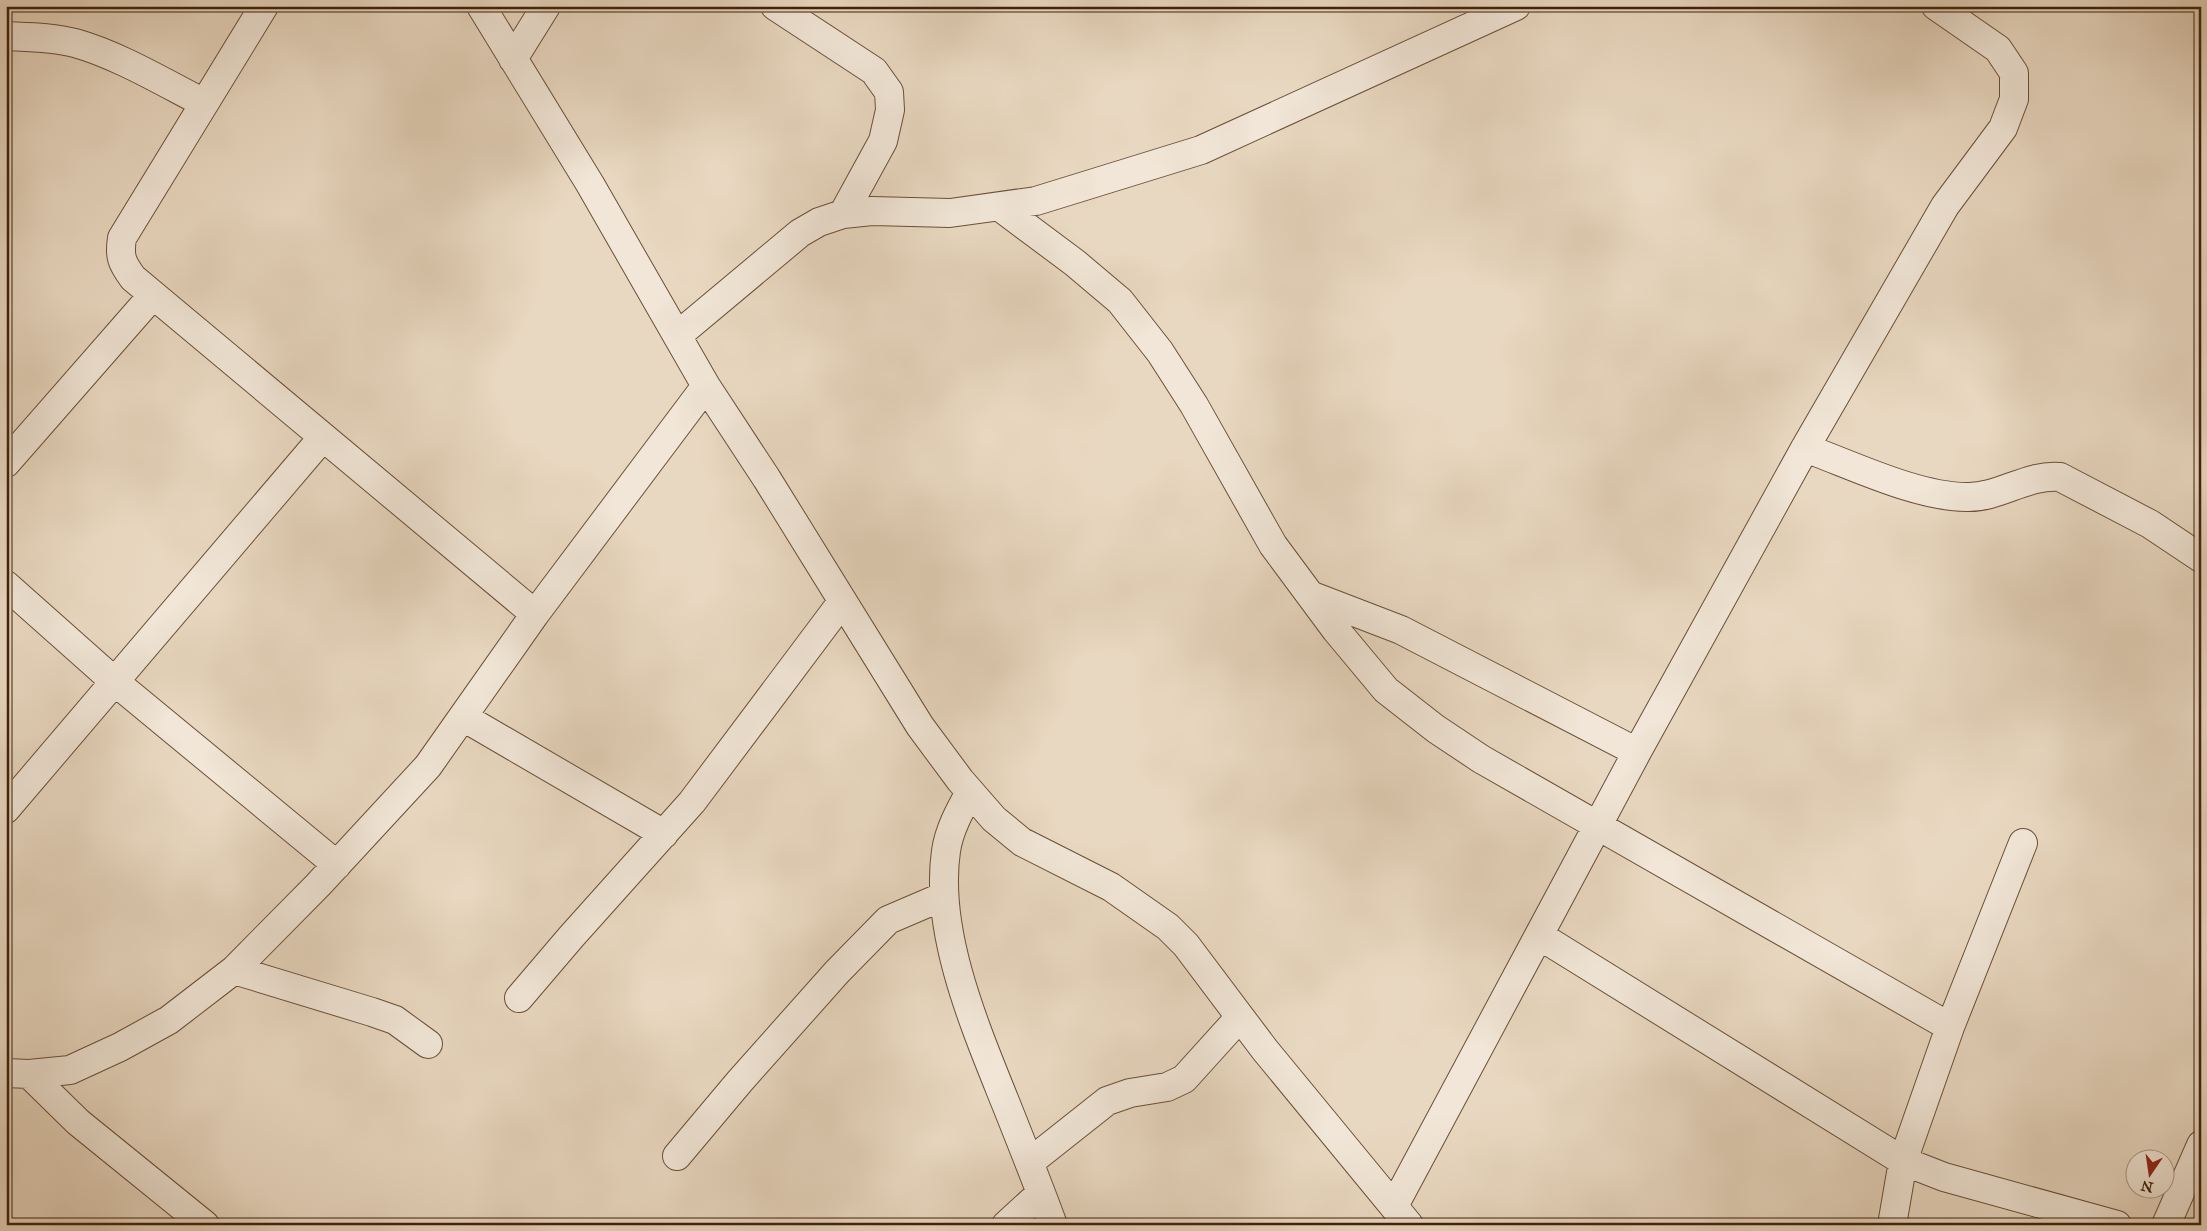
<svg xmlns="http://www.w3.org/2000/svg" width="2207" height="1231" font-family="'IM FELL Great Primer',serif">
  <rect width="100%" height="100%" fill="#e9d8c1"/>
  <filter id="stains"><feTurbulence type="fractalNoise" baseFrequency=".004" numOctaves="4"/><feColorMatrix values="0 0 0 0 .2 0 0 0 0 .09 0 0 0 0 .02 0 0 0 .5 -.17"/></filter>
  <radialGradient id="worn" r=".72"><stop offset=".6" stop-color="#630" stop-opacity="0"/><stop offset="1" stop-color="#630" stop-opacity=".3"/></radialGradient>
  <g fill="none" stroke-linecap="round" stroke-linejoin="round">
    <defs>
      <path id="minor" d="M 264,6 L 122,238 C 119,257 122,263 133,278 L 535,614
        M 481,6 L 590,184 L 706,386 L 767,479 L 920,726 L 960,780 L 994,819 L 1022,842 L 1111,887 L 1168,927 L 1186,945 L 1265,1050 L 1409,1225
        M 775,6 L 874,71 L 889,92 L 890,110 L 883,141 L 843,214
        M 6,36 C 28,37 53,37 75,43 C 118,55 163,82 204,103
        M 513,59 L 546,6
        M 1000,207 L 1075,263 L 1120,301 L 1160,352 L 1194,405 L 1273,545 L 1336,630 L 1386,690 L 1436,729 L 1481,759 L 1950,1027
        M 678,335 L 800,233 L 819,222 L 843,214 L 872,211 L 950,213 L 1036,201 L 1201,150 L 1516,6
        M 1805,448 C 1852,465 1917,497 1967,497 C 1999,498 2027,474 2060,477 L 2150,524 L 2201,558
        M 6,463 L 153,295
        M 6,585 L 114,681 L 337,865
        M 1310,595 L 1401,630 L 1637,752
        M 463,717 L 664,834
        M 970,792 C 960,810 949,830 946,851 C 934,933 976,1029 1006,1104 C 1022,1144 1038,1184 1053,1225
        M 6,809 L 323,437
        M 1540,936 L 1903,1161 L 1944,1177 L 2117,1225
        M 234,970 L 372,1012 L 395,1020 L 428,1044
        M 519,998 L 571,937 L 692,802 L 842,602
        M 6,1073 L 29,1074 L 70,1070 L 120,1047 L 169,1020 L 234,970 L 318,885 L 428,766 L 535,614 L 706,386
        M 29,1074 L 78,1122 L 205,1225
        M 677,1156 L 740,1081 L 837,972 L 888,920 L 944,896
        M 1030,1162 L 1107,1101 L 1130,1093 L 1167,1087 L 1184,1079 L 1240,1017
        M 1394,1206 L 1637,752 L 1805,448 L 1945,206 L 2003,128 L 2014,99 L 2014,73 L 1998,49 L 1936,6
        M 1006,1225 L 1041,1193
        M 1892,1225 L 1903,1161 L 1950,1027 L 2023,843
        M 2166,1225 L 2201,1145"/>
    </defs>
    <!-- minor casing -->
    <use href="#minor" stroke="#6a4f39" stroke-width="30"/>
    <!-- minor -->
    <use href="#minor" stroke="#f1e6d7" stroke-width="28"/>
  </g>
  <!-- margin -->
  <rect width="2207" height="1231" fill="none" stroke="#e9d8c1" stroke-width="25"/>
  <rect x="8" y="8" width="2192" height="1216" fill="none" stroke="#3f210c" stroke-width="2.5"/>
  <rect x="12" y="12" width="2182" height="1206" fill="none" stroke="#3f210c"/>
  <!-- north arrow -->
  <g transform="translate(2150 1174) rotate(193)"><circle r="24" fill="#f1e6d7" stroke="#aa9786"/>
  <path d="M0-4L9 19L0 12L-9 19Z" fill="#8f2418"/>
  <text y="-8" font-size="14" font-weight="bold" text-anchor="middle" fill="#3f210c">N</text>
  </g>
  <rect width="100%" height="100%" filter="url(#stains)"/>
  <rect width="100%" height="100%" fill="url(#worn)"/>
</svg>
